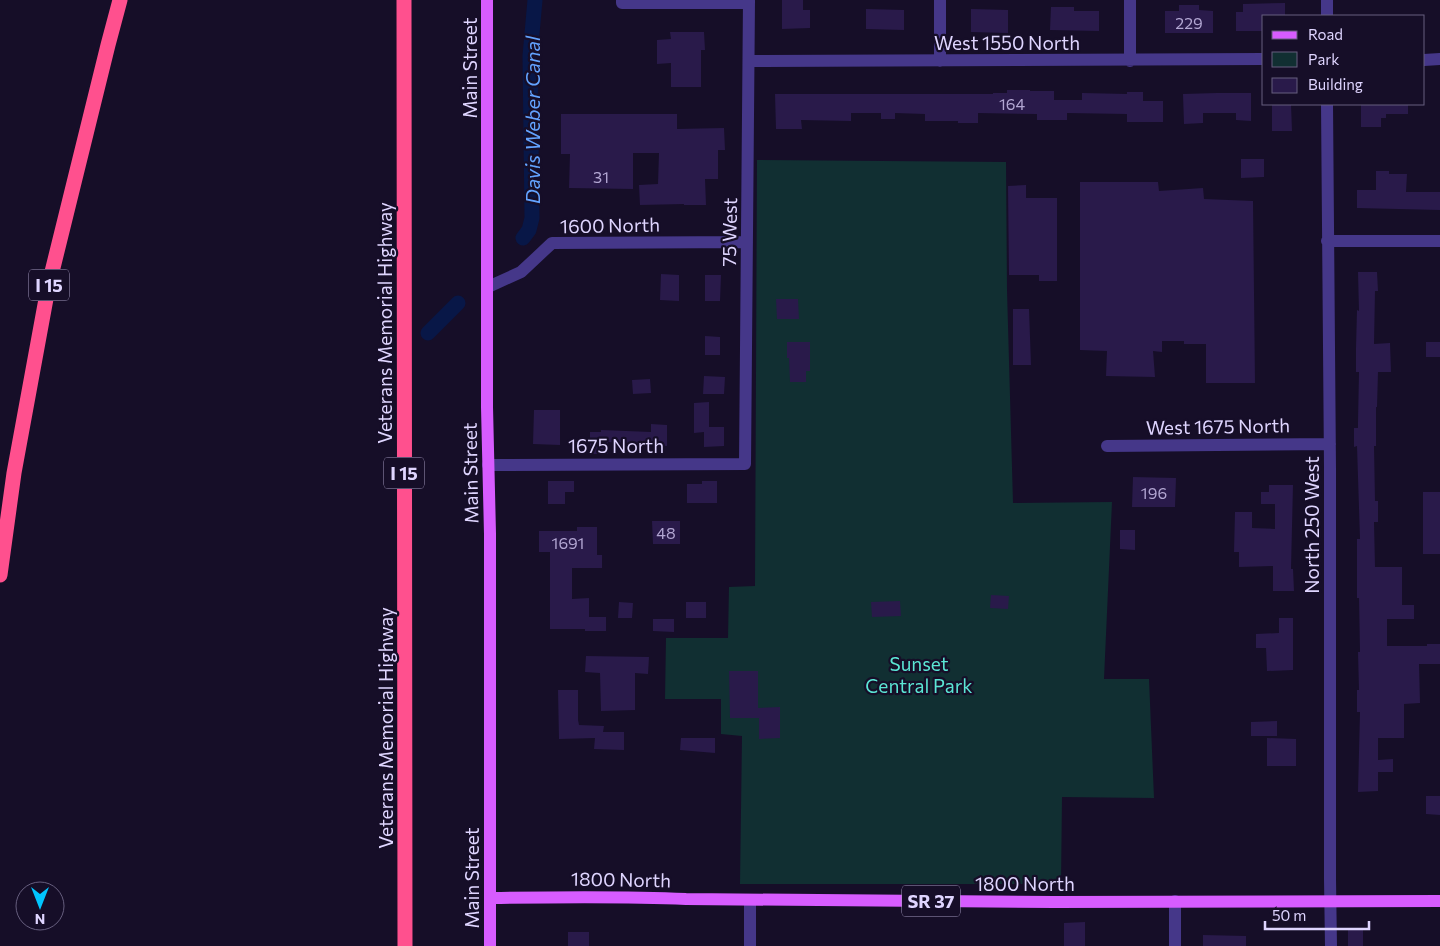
<svg xmlns="http://www.w3.org/2000/svg" width="1440" height="946" font-family="Commissioner,sans-serif">
  <rect width="100%" height="100%" fill="#160e28"/>
  <!-- green -->
  <path fill="#112f32" d="M 757,160 L 1006,162 L 1007,290 L 1013,503 L 1112,502 L 1104,679 L 1149,679 L 1154,798 L 1062,797 L 1061,884 L 740,884 L 742,736 L 721,734 L 721,699 L 665,699 L 666,638 L 728,638 L 729,587 L 755,586 Z"/>
  <g fill="none" stroke-linecap="round" stroke-linejoin="round">
    <!-- canal -->
    <path stroke="#081747" stroke-width="15" d="M 523,238 L 529,230 L 532,218 L 530,56 L 535,0
      M 428,333 L 458,303"/>
  </g>
  <!-- building -->
  <path fill="#291a4a" d="M 782,0 L 803,0 L 803,10 L 810,10 L 810,28 L 782,29 Z
    M 1285,3 L 1285,16 L 1264,16 L 1264,31 L 1236,31 L 1236,12 L 1243,12 L 1243,4 Z
    M 1179,5 L 1199,5 L 1199,10 L 1213,11 L 1213,33 L 1165,33 L 1165,11 L 1179,11 Z
    M 1051,7 L 1074,7 L 1074,11 L 1099,11 L 1099,31 L 1050,30 Z
    M 866,9 L 904,10 L 904,30 L 866,29 Z
    M 971,9 L 1008,10 L 1008,33 L 971,32 Z
    M 670,32 L 704,32 L 705,50 L 701,50 L 701,87 L 671,87 L 671,63 L 657,64 L 657,40 L 671,39 Z
    M 1007,90 L 1030,90 L 1030,91 L 1054,91 L 1054,100 L 1082,100 L 1082,93 L 1127,94 L 1127,92 L 1143,92 L 1143,101 L 1163,101 L 1163,122 L 1127,122 L 1127,114 L 1067,113 L 1067,120 L 1037,120 L 1037,114 L 978,113 L 978,123 L 958,123 L 958,121 L 925,121 L 925,114 L 895,113 L 895,119 L 881,119 L 881,113 L 851,113 L 851,121 L 801,120 L 802,129 L 776,129 L 775,94 L 993,94 L 993,93 L 1007,93 Z
    M 1217,93 L 1251,93 L 1251,121 L 1236,120 L 1236,113 L 1203,113 L 1203,123 L 1184,124 L 1183,94 Z
    M 1272,104 L 1291,104 L 1292,131 L 1272,131 Z
    M 1361,104 L 1408,104 L 1408,114 L 1386,114 L 1386,118 L 1381,118 L 1381,127 L 1361,127 Z
    M 561,114 L 677,114 L 677,129 L 724,128 L 725,150 L 718,150 L 718,179 L 705,179 L 706,205 L 684,205 L 684,204 L 640,205 L 639,185 L 658,184 L 659,153 L 633,153 L 633,189 L 569,188 L 570,154 L 561,154 Z
    M 1241,159 L 1264,159 L 1264,177 L 1241,178 Z
    M 1376,171 L 1389,171 L 1389,174 L 1407,174 L 1406,192 L 1440,192 L 1440,210 L 1357,208 L 1357,190 L 1376,190 Z
    M 1080,182 L 1158,182 L 1159,191 L 1203,188 L 1204,199 L 1253,201 L 1255,383 L 1206,383 L 1206,344 L 1184,344 L 1184,341 L 1162,341 L 1162,352 L 1153,351 L 1155,377 L 1106,376 L 1107,351 L 1080,350 Z
    M 1026,185 L 1026,198 L 1057,198 L 1057,281 L 1039,281 L 1039,275 L 1009,275 L 1008,186 Z
    M 1358,272 L 1377,272 L 1378,291 L 1375,291 L 1374,344 L 1390,343 L 1391,372 L 1378,372 L 1377,407 L 1376,407 L 1376,446 L 1374,446 L 1375,501 L 1378,501 L 1378,522 L 1374,522 L 1375,567 L 1402,567 L 1402,605 L 1414,605 L 1414,619 L 1387,619 L 1387,646 L 1427,646 L 1427,644 L 1440,644 L 1440,664 L 1419,664 L 1420,703 L 1404,704 L 1404,738 L 1378,738 L 1378,760 L 1393,759 L 1393,772 L 1378,772 L 1378,791 L 1358,792 L 1360,712 L 1357,712 L 1357,690 L 1359,690 L 1358,652 L 1360,652 L 1359,598 L 1357,598 L 1357,539 L 1360,539 L 1357,446 L 1354,447 L 1354,428 L 1358,428 L 1358,422 L 1359,372 L 1356,372 L 1356,348 L 1357,310 L 1359,311 Z
    M 661,274 L 679,275 L 679,301 L 660,300 Z
    M 705,275 L 721,275 L 720,301 L 705,301 Z
    M 776,299 L 798,299 L 799,319 L 777,319 Z
    M 1013,309 L 1029,309 L 1031,365 L 1013,365 Z
    M 705,336 L 720,337 L 720,355 L 705,355 Z
    M 787,342 L 810,342 L 810,371 L 806,371 L 806,382 L 790,382 L 789,358 L 787,358 Z
    M 1426,342 L 1440,342 L 1440,357 L 1426,357 Z
    M 704,376 L 725,377 L 724,394 L 703,394 Z
    M 650,379 L 651,393 L 633,394 L 632,380 Z
    M 709,402 L 709,427 L 724,427 L 724,446 L 704,447 L 704,432 L 694,433 L 694,403 Z
    M 534,410 L 560,410 L 560,445 L 533,444 Z
    M 651,424 L 667,425 L 667,446 L 608,442 L 608,454 L 590,454 L 590,432 L 601,432 L 601,430 L 651,432 Z
    M 1133,477 L 1176,478 L 1175,507 L 1132,507 Z
    M 548,481 L 574,481 L 574,492 L 565,492 L 565,504 L 548,504 Z
    M 702,481 L 717,481 L 717,503 L 687,503 L 687,484 L 702,484 Z
    M 1269,485 L 1293,485 L 1291,569 L 1293,569 L 1294,591 L 1273,591 L 1273,566 L 1239,567 L 1239,552 L 1234,552 L 1235,512 L 1252,512 L 1252,528 L 1275,529 L 1275,504 L 1261,504 L 1261,492 L 1269,492 Z
    M 1423,492 L 1440,492 L 1440,554 L 1423,554 Z
    M 652,521 L 680,521 L 680,544 L 653,544 Z
    M 577,527 L 597,527 L 597,555 L 602,555 L 602,568 L 572,568 L 572,599 L 589,598 L 589,617 L 606,617 L 606,631 L 585,631 L 585,629 L 550,629 L 550,552 L 539,552 L 539,531 L 577,531 Z
    M 1120,530 L 1135,530 L 1135,550 L 1120,549 Z
    M 991,595 L 1009,596 L 1008,609 L 990,608 Z
    M 900,601 L 901,616 L 872,617 L 871,602 Z
    M 619,602 L 633,603 L 632,618 L 618,618 Z
    M 686,602 L 706,602 L 706,618 L 686,618 Z
    M 1279,618 L 1293,618 L 1293,670 L 1267,671 L 1266,648 L 1256,648 L 1256,634 L 1279,633 Z
    M 653,619 L 674,619 L 674,632 L 653,631 Z
    M 586,656 L 649,657 L 648,674 L 635,673 L 635,710 L 601,711 L 600,673 L 585,672 Z
    M 729,671 L 758,671 L 758,708 L 780,707 L 780,738 L 759,739 L 759,718 L 730,718 Z
    M 558,690 L 578,690 L 578,720 L 579,725 L 604,726 L 603,732 L 624,732 L 624,750 L 594,749 L 595,738 L 559,739 Z
    M 1277,721 L 1277,736 L 1251,736 L 1251,722 Z
    M 681,738 L 715,738 L 715,753 L 680,750 Z
    M 1267,738 L 1296,739 L 1296,766 L 1267,766 Z
    M 1426,796 L 1440,796 L 1440,815 L 1426,814 Z
    M 1085,922 L 1085,946 L 1064,946 L 1064,923 Z
    M 1348,928 L 1363,928 L 1363,946 L 1348,946 Z
    M 568,932 L 589,932 L 589,946 L 568,946 Z
    M 1203,935 L 1246,936 L 1246,946 L 1203,946 Z"/>
  <g fill="none" stroke-linecap="round" stroke-linejoin="round">
    <!-- minor -->
    <path stroke="#453789" stroke-width="12" d="M 622,0 L 622,3 L 749,3
      M 940,0 L 940,61
      M 1327,0 L 1327,16
      M 1424,60 L 1440,59
      M 750,61 L 1264,59
      M 1130,61 L 1130,0
      M 1327,104 L 1330,468 L 1330,879 L 1331,946
      M 1327,241 L 1440,241
      M 488,287 L 521,272 L 552,243 L 747,242
      M 1107,446 L 1330,444
      M 488,465 L 745,464 L 749,0
      M 750,900 L 750,946
      M 1175,901 L 1175,946"/>
    <!-- major -->
    <path stroke="#d75cff" stroke-width="12" d="M 487,0 L 487,407 L 490,534 L 490,946
      M 491,898 C 556,897 621,896 686,899 L 1054,902 L 1440,901"/>
    <!-- highway -->
    <path stroke="#ff508e" stroke-width="15" d="M 404,0 L 405,946
      M 0,575 L 14,473 L 48,288 L 108,45 L 120,0"/>
  </g>
  <g text-anchor="middle" dominant-baseline="central" stroke-width="4.5" stroke-linejoin="round" paint-order="stroke">
    <!-- number labels -->
    <g font-size="16" fill="#b2a6d2">
      <text x="1189" y="22">229</text>
      <text x="1012" y="103">164</text>
      <text x="601" y="176">31</text>
      <text x="1154" y="492">196</text>
      <text x="666" y="532">48</text>
      <text x="568" y="542">1691</text>
    </g>
    <!-- shield labels -->
    <g fill="#160e28" stroke="#a399be" stroke-width="1">
      <rect x="29" y="269.5" width="40" height="31" rx="4"/>
      <rect x="384" y="457.5" width="40" height="31" rx="4"/>
      <rect x="902" y="885.5" width="58" height="31" rx="4"/>
    </g>
    <g font-size="18" font-weight="bold" fill="#dfd5ff">
      <text x="49" y="285">I 15</text>
      <text x="404" y="473">I 15</text>
      <text x="931" y="901">SR 37</text>
    </g>
    <!-- street labels -->
    <g font-size="19" fill="#dfd5ff" stroke="#160e28">
      <text x="1007" y="42">West 1550 North</text>
      <text transform="translate(469 68) rotate(-90)">Main Street</text>
      <text transform="translate(610 225) rotate(-1)">1600 North</text>
      <text transform="translate(729 232) rotate(-89)">75 West</text>
      <text transform="translate(384 323) rotate(-90)">Veterans Memorial Highway</text>
      <text transform="translate(1218 426) rotate(-1)">West 1675 North</text>
      <text x="616" y="445">1675 North</text>
      <text transform="translate(470 473) rotate(-91)">Main Street</text>
      <text transform="translate(1311 525) rotate(-90)">North 250 West</text>
      <text transform="translate(385 728) rotate(-90)">Veterans Memorial Highway</text>
      <text transform="translate(471 878) rotate(-90)">Main Street</text>
      <text transform="translate(621 879) rotate(1)">1800 North</text>
      <text x="1025" y="883">1800 North</text>
    </g>
    <!-- park labels -->
    <g font-size="19" fill="#5be5d4" stroke="#160e28">
      <text x="919" y="663">Sunset<tspan x="919" dy="22">Central Park</tspan></text>
    </g>
    <!-- water labels -->
    <g font-size="20" font-style="italic" fill="#63a3ff" stroke="#160e28">
      <text transform="translate(532 120) rotate(-90)">Davis Weber Canal</text>
    </g>
  </g>
  <!-- legend -->
  <rect x="1262" y="15" width="162" height="90" fill="#160e28" stroke="#665e7e"/>
  <rect x="1272" y="31" width="25" height="8" fill="#d75cff" stroke="#665e7e"/>
  <text x="1308" y="40" font-size="15" fill="#dfd5ff">Road</text>
  <rect x="1272" y="52" width="25" height="15" fill="#112f32" stroke="#665e7e"/>
  <text x="1308" y="65" font-size="15" fill="#dfd5ff">Park</text>
  <rect x="1272" y="78" width="25" height="15" fill="#291a4a" stroke="#665e7e"/>
  <text x="1308" y="90" font-size="15" fill="#dfd5ff">Building</text>
  <!-- north arrow -->
  <g transform="translate(40 906) rotate(180)"><circle r="24" fill="#160e28" stroke="#665e7e"/>
  <path d="M0-4L9 19L0 12L-9 19Z" fill="#01c6ff"/>
  <text y="-8" font-size="14" font-weight="bold" text-anchor="middle" fill="#dfd5ff">N</text>
  </g>
  <!-- scale -->
  <path d="M1265 921v8h104v-8" fill="none" stroke="#dfd5ff" stroke-width="2.5"/>
  <text x="1272" y="921" font-size="15" fill="#dfd5ff" stroke="#160e28" stroke-width="4" paint-order="stroke">50 m</text>
</svg>
